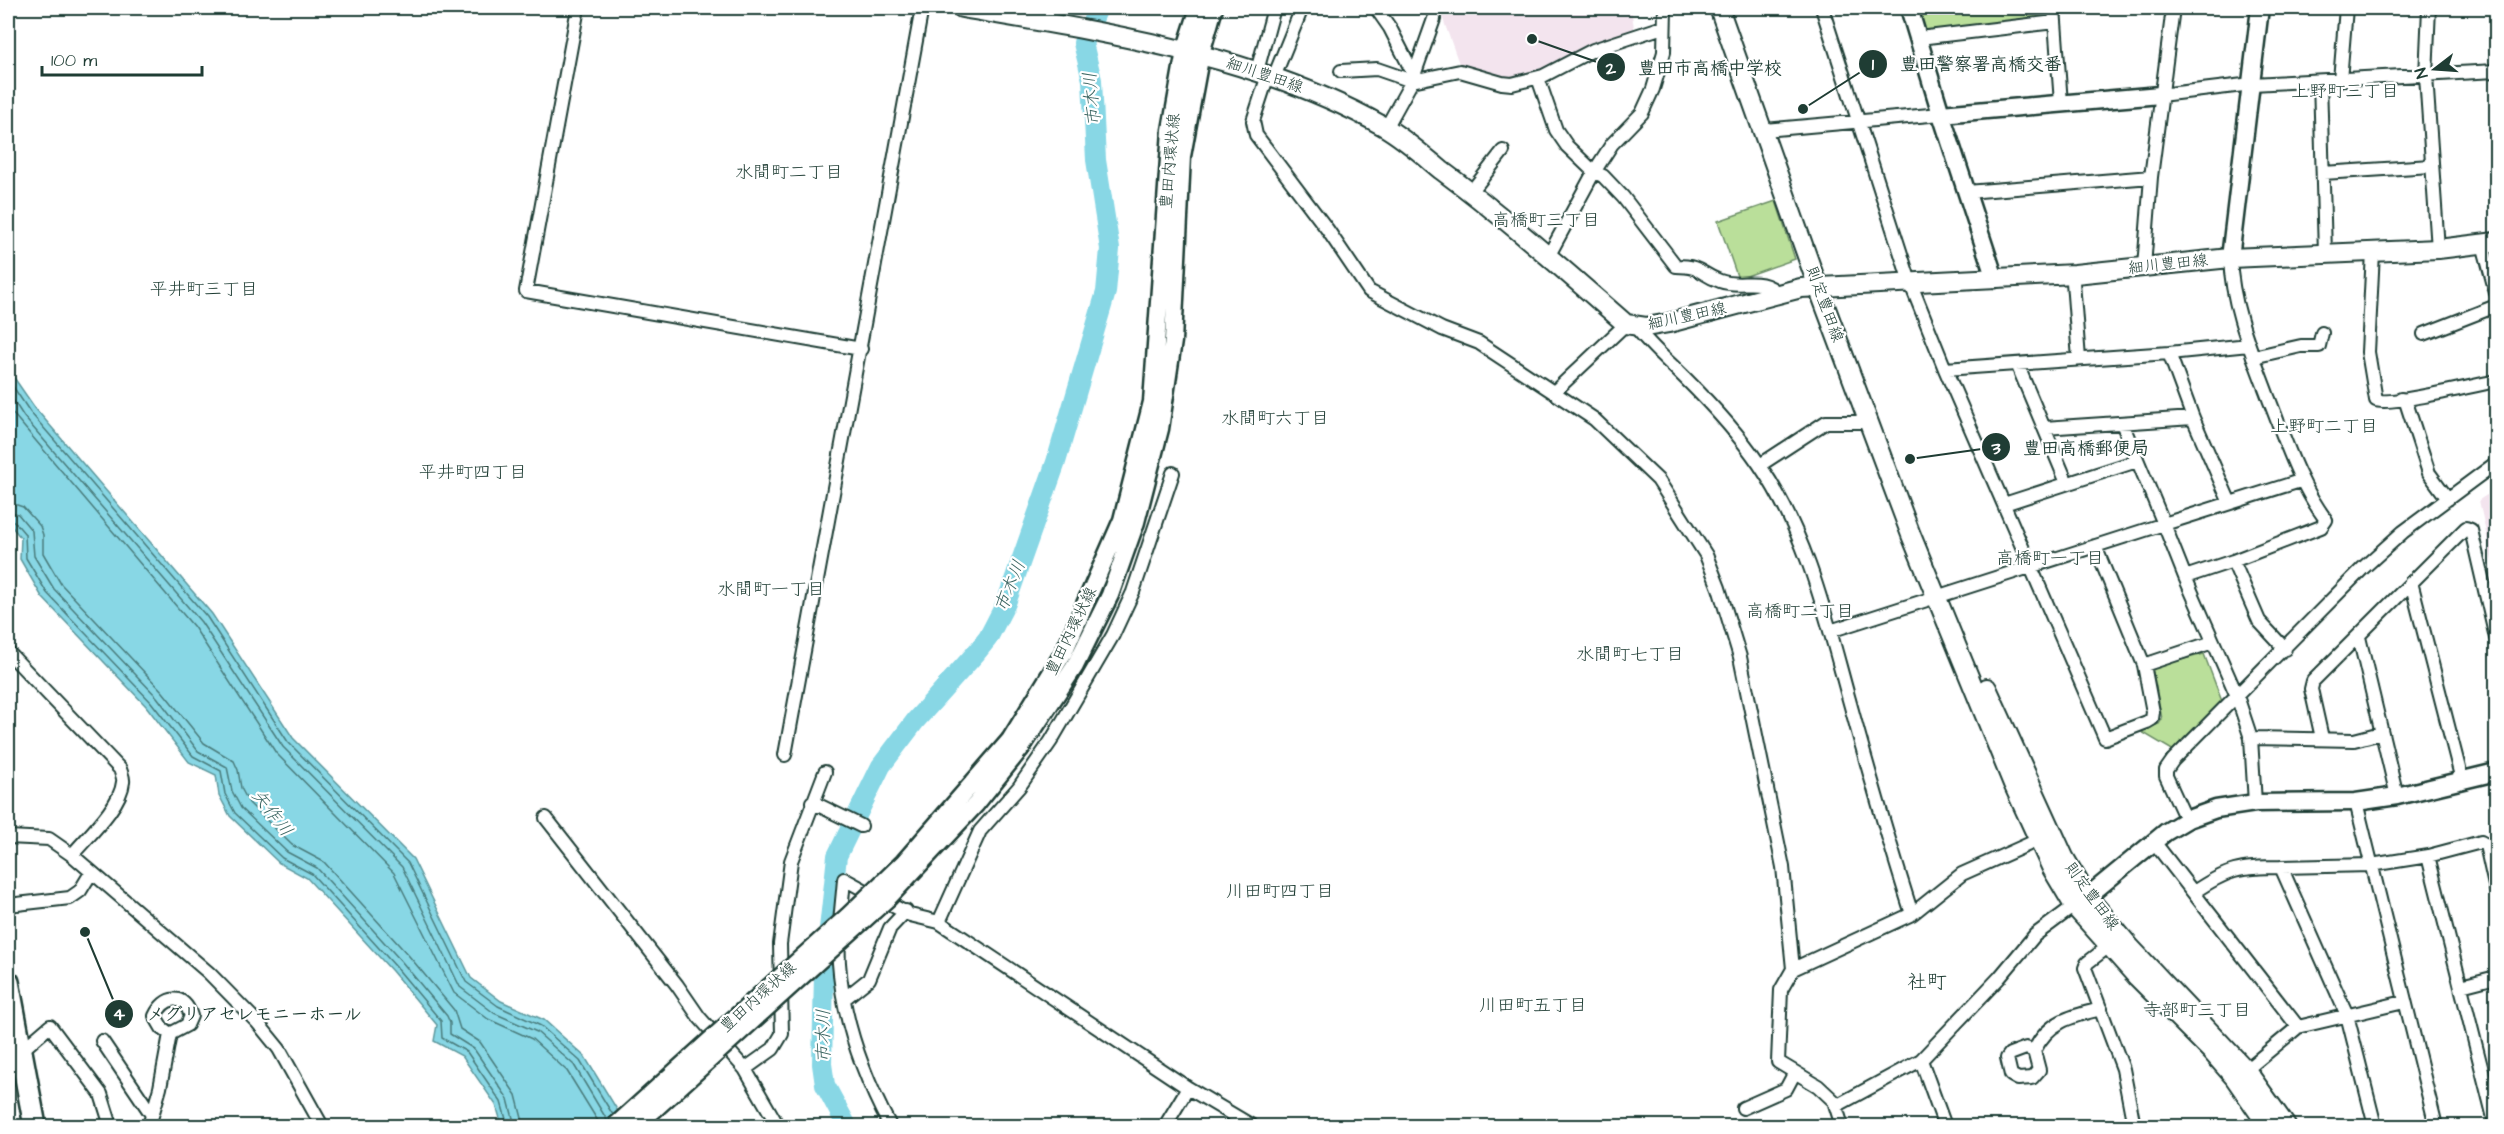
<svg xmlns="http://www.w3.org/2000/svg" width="2504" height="1134" font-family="'Architects Daughter','Klee One',sans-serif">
  <rect width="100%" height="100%" fill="#fff"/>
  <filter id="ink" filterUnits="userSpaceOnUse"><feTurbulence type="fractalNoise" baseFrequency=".0167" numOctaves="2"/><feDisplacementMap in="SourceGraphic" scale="12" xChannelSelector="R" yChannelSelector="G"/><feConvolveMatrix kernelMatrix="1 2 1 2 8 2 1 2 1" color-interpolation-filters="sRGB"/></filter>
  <g filter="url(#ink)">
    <!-- built -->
    <path fill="#f3e4ee" d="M 1439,8 L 1631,8 L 1635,34 L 1594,45 L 1548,66 L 1529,78 L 1494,82 L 1462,72 Z
      M 2496,489 L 2496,580 L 2479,500 Z"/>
    <!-- green -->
    <path fill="#badf9a" stroke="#6c8e67" stroke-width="1.5" d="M 1917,8 L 2044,8 L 2045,20 L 1924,32 Z
      M 1776,201 L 1795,259 L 1738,279 L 1718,221 Z
      M 2204,654 L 2223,704 L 2174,751 L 2140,731 L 2159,724 L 2162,719 L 2152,667 Z"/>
    <!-- water -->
    <path fill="#88d7e5" stroke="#5e999e" stroke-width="1.5" d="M 8,369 L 35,408 L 212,614 L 293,738 L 413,859 L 471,978 L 501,1001 L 544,1020 L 585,1057 L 627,1126 L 502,1125 L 496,1105 L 462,1056 L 434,1041 L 437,1025 L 392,971 L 307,878 L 279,863 L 230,816 L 219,795 L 216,775 L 189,762 L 146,706 L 42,597 L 20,559 L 21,538 L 8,522 Z"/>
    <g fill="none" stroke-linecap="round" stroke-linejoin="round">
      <!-- shore -->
      <path stroke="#497b7b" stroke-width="1.5" d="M 8,379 L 30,412 L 207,617 L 288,742 L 408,863 L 466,982 L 498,1006 L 541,1026 L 580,1061 L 613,1115
        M 8,392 L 24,417 L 201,622 L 283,747 L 402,867 L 460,987 L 494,1013 L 537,1032 L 574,1065 L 607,1120
        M 8,408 L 194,627 L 276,753 L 394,873 L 454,993 L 488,1019 L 532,1039 L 567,1071 L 601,1126
        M 8,502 L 23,507 L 40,526 L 43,535 L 43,553 L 61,584 L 163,692 L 204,743 L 234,761 L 238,770 L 241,788 L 249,803 L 292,845 L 324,862 L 409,956 L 454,1010 L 460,1029 L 480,1042 L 516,1095 L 524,1126
        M 8,511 L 18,514 L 32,531 L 34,556 L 54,589 L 157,697 L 198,751 L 227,767 L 232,791 L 241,808 L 287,852 L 317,868 L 402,962 L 447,1016 L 450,1023 L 450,1034 L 474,1049 L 508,1099 L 515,1126
        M 8,519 L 14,521 L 25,534 L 26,558 L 47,593 L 151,702 L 193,756 L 221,771 L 225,794 L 235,813 L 282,858 L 312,874 L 396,967 L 441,1021 L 442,1038 L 467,1052 L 501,1102 L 508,1126"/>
      <!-- river -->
      <path stroke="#88d7e5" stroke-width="20" d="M 847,1126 L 825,1085 L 822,1064 L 824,974 L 837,856 L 881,766 L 916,720 L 976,653 L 988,638 L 1006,603 L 1056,462 L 1106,292 L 1110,249 L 1096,160 L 1092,80 L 1083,43 L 1098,8"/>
      <defs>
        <path id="minor" d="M 578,8 L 526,291 L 861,349
          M 1376,8 L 1390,28 L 1414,75
          M 1822,8 L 1910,282 L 1945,369 L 2169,353 L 2249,345
          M 2054,8 L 2061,103
          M 2429,8 L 2426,76 L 2438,249
          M 1919,38 L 2055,22
          M 1257,71 L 1274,8
          M 1341,71 L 1377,69 L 1412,81 L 1460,71 L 1502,83 L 1512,84 L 1543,76 L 1593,50 L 1663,27
          M 1268,75 L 1253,121 L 1256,135 L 1327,229 L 1369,291 L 1442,329 L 1479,343 L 1594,419 L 1658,480 L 1706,555 L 1719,588 L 1740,657 L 1783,867 L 1793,969 L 1781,990 L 1778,1062 L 1818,1086 L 1834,1101 L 1842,1126
          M 1274,77 L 1302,8
          M 1538,78 L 1556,130 L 1567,146 L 1594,172 L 1603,176 L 1623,197 L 1676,266 C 1703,266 1699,274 1720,281 C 1742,289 1759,275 1779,294
          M 2340,80 L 2346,8
          M 2320,81 L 2325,253
          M 2160,95 L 2252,84 L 2496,71
          M 1386,128 L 1412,81 L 1434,19
          M 1764,130 L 1941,114
          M 2323,173 L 2431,166
          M 1471,192 L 1503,151
          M 1967,192 L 2151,177
          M 2483,244 L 2496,293
          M 2373,252 L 2368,352 L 2376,400 C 2389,406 2477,385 2496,381
          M 1549,255 L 1594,172 L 1612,144 L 1642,113 L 1653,89 L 1664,52 L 1665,8
          M 2144,267 L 2151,177 L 2173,8
          M 2075,274 L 2073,282 L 2079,359
          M 1635,326 C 1650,346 1668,361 1685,378 C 1712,405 1738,433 1759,464 C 1807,534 1826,616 1848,696 C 1868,769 1889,842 1912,914
          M 2424,334 L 2496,306
          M 2169,353 L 2193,418 L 2230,503
          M 2253,357 L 2301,346 L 2319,346 L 2322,333
          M 2017,364 L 2044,428 L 2193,418
          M 1945,369 L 2105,738 L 2147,722 L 2152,719 L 2153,712 L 2144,665 L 2095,546
          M 1554,392 L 1626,324
          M 2401,399 L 2406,402 L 2429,473 L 2448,499
          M 2122,423 L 2164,524 L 2300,481
          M 2044,428 L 2067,483
          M 1760,465 L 1826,422 L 1869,422
          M 2004,504 L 2137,461
          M 2233,561 L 2259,621 L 2285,649
          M 2185,577 L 2237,696 L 2251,738 L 2255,803
          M 2411,582 L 2462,780
          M 1830,631 L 2164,524 L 2185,577 L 2233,561 L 2321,527 L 2326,520 C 2298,482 2286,442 2269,399 C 2252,353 2232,308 2230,258
          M 2359,637 L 2397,796
          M 8,652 L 120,769 C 121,773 124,778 123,782 C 121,806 87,837 72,855
          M 2144,665 L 2213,642
          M 2251,738 L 2354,740 L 2381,733
          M 2322,738 L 2311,689 L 2313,681 L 2466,528 L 2471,530 L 2496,638
          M 785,755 L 922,8
          M 812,802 L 861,826
          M 2356,802 L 2436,1126
          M 546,818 L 677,985 L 699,1017 L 745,1069 L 778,1126
          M 2188,819 L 2182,811 L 2166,776 L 2166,770 L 2173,760 L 2363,568 L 2403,532 L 2496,463
          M 8,837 L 49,839 L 72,855 L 209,973 L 257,1022 L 279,1049 L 322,1126
          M 2154,842 L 2298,1027
          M 2428,856 L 2496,1126
          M 2194,892 C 2228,869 2240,867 2281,867
          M 8,905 L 70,898 L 80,891 L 91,873
          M 939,922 L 980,831 L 1019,787 L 1051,741 L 1113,635 L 1133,592 L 1173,473
          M 2109,946 L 2087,963 L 2085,968 L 2123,1069 L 2134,1126
          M 1793,969 L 1912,914 L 1962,874 L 2038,840
          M 2461,986 L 2496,977
          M 844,999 L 869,979 L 890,928 L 906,911
          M 102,1041 L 152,1115
          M 2034,1051 L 2026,1048 L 2010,1054 L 2007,1058 L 2011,1075 L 2018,1079 L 2032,1078 L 2039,1070 L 2034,1051 C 2048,1021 2072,1016 2101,1009
          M 1921,1060 L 1945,1126
          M 8,1062 L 50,1026 L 101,1094 L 111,1126
          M 745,1069 L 773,1049 L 782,1034 L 780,944 L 791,861 L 825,772
          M 2246,1070 L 2298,1027 L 2404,1002
          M 1836,1106 L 1921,1060 L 1999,978 L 2035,935 L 2074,906
          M 1743,1108 L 1786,1089 L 1794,1074
          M 149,1126 L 160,1088 L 170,1034 L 187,1025 L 191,1016 C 184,993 165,995 155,1016 L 162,1028 L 170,1034
          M 890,1126 C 863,1075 843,1022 839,963 C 837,936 842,907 844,879 L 910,915 L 939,922 L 1188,1088 L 1252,1126
          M 1165,1126 L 1188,1088
          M 2375,1126 L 2347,1015 L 2281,867 L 2371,865 L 2428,856 L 2481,842 L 2486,845 L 2496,890"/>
        <path id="tertiary" d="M 1909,8 L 1941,114 L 1995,279
          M 1941,114 L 2160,95
          M 2230,258 L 2260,8
          M 1010,740 L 1064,652 L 1122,520 L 1152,402 L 1171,130 L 1185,51 L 1199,8
          M 1021,748 L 1075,666 L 1110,595 L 1136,522 L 1160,429 L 1173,341 L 1182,156 L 1201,53 L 1214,8
          M 2077,905 L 2166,832 L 2188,819 L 2216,809 L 2255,803 L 2356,802 L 2397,796 L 2496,772"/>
        <path id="secondary" d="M 962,8 C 1106,33 1255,54 1383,126 C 1404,138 1423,155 1441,170 C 1506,218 1565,271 1626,324 L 1646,327 L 1669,323 L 1801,288 L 2075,274 L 2230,258 L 2438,249 L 2496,242
          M 1719,8 L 1818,287 L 1911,535 L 2013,784 L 2052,869 L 2074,906 L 2137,977 L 2212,1052 L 2234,1077 L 2268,1126
          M 1987,688 L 2064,857 L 2087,896 L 2131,948 L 2246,1070 L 2286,1126"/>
        <path id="trunk" d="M 8,982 L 35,1126"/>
      </defs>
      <!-- minor casing -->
      <use href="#minor" stroke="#1f3d34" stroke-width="16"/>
      <!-- tertiary casing -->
      <use href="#tertiary" stroke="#1f3d34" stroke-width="21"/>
      <!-- secondary casing -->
      <use href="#secondary" stroke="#1f3d34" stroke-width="22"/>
      <!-- trunk casing -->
      <use href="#trunk" stroke="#1f3d34" stroke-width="26"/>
      <!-- minor -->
      <use href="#minor" stroke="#fff" stroke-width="12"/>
      <!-- tertiary -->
      <use href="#tertiary" stroke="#fff" stroke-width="16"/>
      <!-- secondary -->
      <use href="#secondary" stroke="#fff" stroke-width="18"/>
      <!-- trunk -->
      <use href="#trunk" stroke="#fff" stroke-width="21"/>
      <defs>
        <path id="tertiary-bridge" d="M 615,1126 L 848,916 L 904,862 L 1010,740
          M 636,1126 L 888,898 L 976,804 L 1021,748"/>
      </defs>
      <!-- tertiary-bridge casing -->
      <use href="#tertiary-bridge" stroke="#1f3d34" stroke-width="21" stroke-linecap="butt"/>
      <!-- tertiary-bridge -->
      <use href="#tertiary-bridge" stroke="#fff" stroke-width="16"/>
    </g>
  </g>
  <g text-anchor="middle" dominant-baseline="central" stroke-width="4.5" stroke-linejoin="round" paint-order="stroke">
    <!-- street labels -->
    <g font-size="16" fill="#1f3d34" stroke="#fff">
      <text transform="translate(1265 75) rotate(19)">細川豊田線</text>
      <text transform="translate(1170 161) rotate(-85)">豊田内環状線</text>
      <text transform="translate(2168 264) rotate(-6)">細川豊田線</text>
      <text transform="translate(1825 304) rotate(70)">則定豊田線</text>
      <text transform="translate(1687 316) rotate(-12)">細川豊田線</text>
      <text transform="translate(1071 631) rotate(-64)">豊田内環状線</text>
      <text transform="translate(2092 896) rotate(54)">則定豊田線</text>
      <text transform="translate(758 997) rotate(-42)">豊田内環状線</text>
    </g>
    <!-- neighbourhood labels -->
    <g font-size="18" fill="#1f3d34" stroke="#fff">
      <text x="2345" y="91">上野町三丁目</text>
      <text x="789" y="172">水間町二丁目</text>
      <text x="1546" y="220">高橋町三丁目</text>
      <text x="204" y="289">平井町三丁目</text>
      <text x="1275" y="418">水間町六丁目</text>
      <text x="2324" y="426">上野町二丁目</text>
      <text x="473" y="472">平井町四丁目</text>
      <text x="2050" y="558">高橋町一丁目</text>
      <text x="771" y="589">水間町一丁目</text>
      <text x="1800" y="611">高橋町二丁目</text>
      <text x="1630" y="654">水間町七丁目</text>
      <text x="1280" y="891">川田町四丁目</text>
      <text x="1533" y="1005">川田町五丁目</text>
      <text x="2197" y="1010">寺部町三丁目</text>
    </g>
    <!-- water labels -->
    <g font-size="18" font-style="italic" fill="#396460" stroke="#fff">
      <text transform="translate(1092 99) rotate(-95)">市木川</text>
      <text transform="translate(1010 586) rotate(-68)">市木川</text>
      <text transform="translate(272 813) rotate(52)">矢作川</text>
      <text transform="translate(823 1036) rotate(-90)">市木川</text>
    </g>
    <!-- quarter labels -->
    <g font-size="20" fill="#1f3d34" stroke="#fff">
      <text x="1927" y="982">社町</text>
    </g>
  </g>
  <!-- callouts -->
  <path fill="none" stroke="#1f3d34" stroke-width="2" d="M1803 109L1873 64M1532 39L1611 67M1910 459L1996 447M85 932L119 1014"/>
  <g fill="#1f3d34" stroke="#fff" stroke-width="2">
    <circle cx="1803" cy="109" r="6"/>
    <circle cx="1532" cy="39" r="6"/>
    <circle cx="1910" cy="459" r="6"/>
    <circle cx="85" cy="932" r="6"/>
    <circle cx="1873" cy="64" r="15"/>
    <circle cx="1611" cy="67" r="15"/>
    <circle cx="1996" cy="447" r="15"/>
    <circle cx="119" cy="1014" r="15"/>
  </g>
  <g font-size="18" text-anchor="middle" font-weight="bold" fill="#fff">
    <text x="1873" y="70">1</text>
    <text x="1611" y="74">2</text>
    <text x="1996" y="454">3</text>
    <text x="119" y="1020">4</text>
  </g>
  <g font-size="18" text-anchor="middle" font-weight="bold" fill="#1f3d34" stroke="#fff" stroke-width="4.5" stroke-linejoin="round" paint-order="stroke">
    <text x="1981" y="70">豊田警察署高橋交番</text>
    <text x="1710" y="74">豊田市高橋中学校</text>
    <text x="2086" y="454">豊田高橋郵便局</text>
    <text x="254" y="1020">メグリアセレモニーホール</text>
  </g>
  <!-- margin -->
  <rect width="2504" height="1134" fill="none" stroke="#fff" stroke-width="30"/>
  <rect x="15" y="15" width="2474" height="1104" fill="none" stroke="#1f3d34" stroke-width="2" filter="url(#ink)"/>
  <!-- north arrow -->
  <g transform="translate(2435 69) rotate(253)" stroke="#ffffff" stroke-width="4.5" paint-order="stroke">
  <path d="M0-4.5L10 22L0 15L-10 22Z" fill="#1f3d34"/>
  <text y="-9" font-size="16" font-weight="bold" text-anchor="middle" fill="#1f3d34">N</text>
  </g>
  <!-- scale -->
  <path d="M42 66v9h160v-9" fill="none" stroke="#1f3d34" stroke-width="3"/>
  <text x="51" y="66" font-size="18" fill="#1f3d34" stroke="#ffffff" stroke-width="4.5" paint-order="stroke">100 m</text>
</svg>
